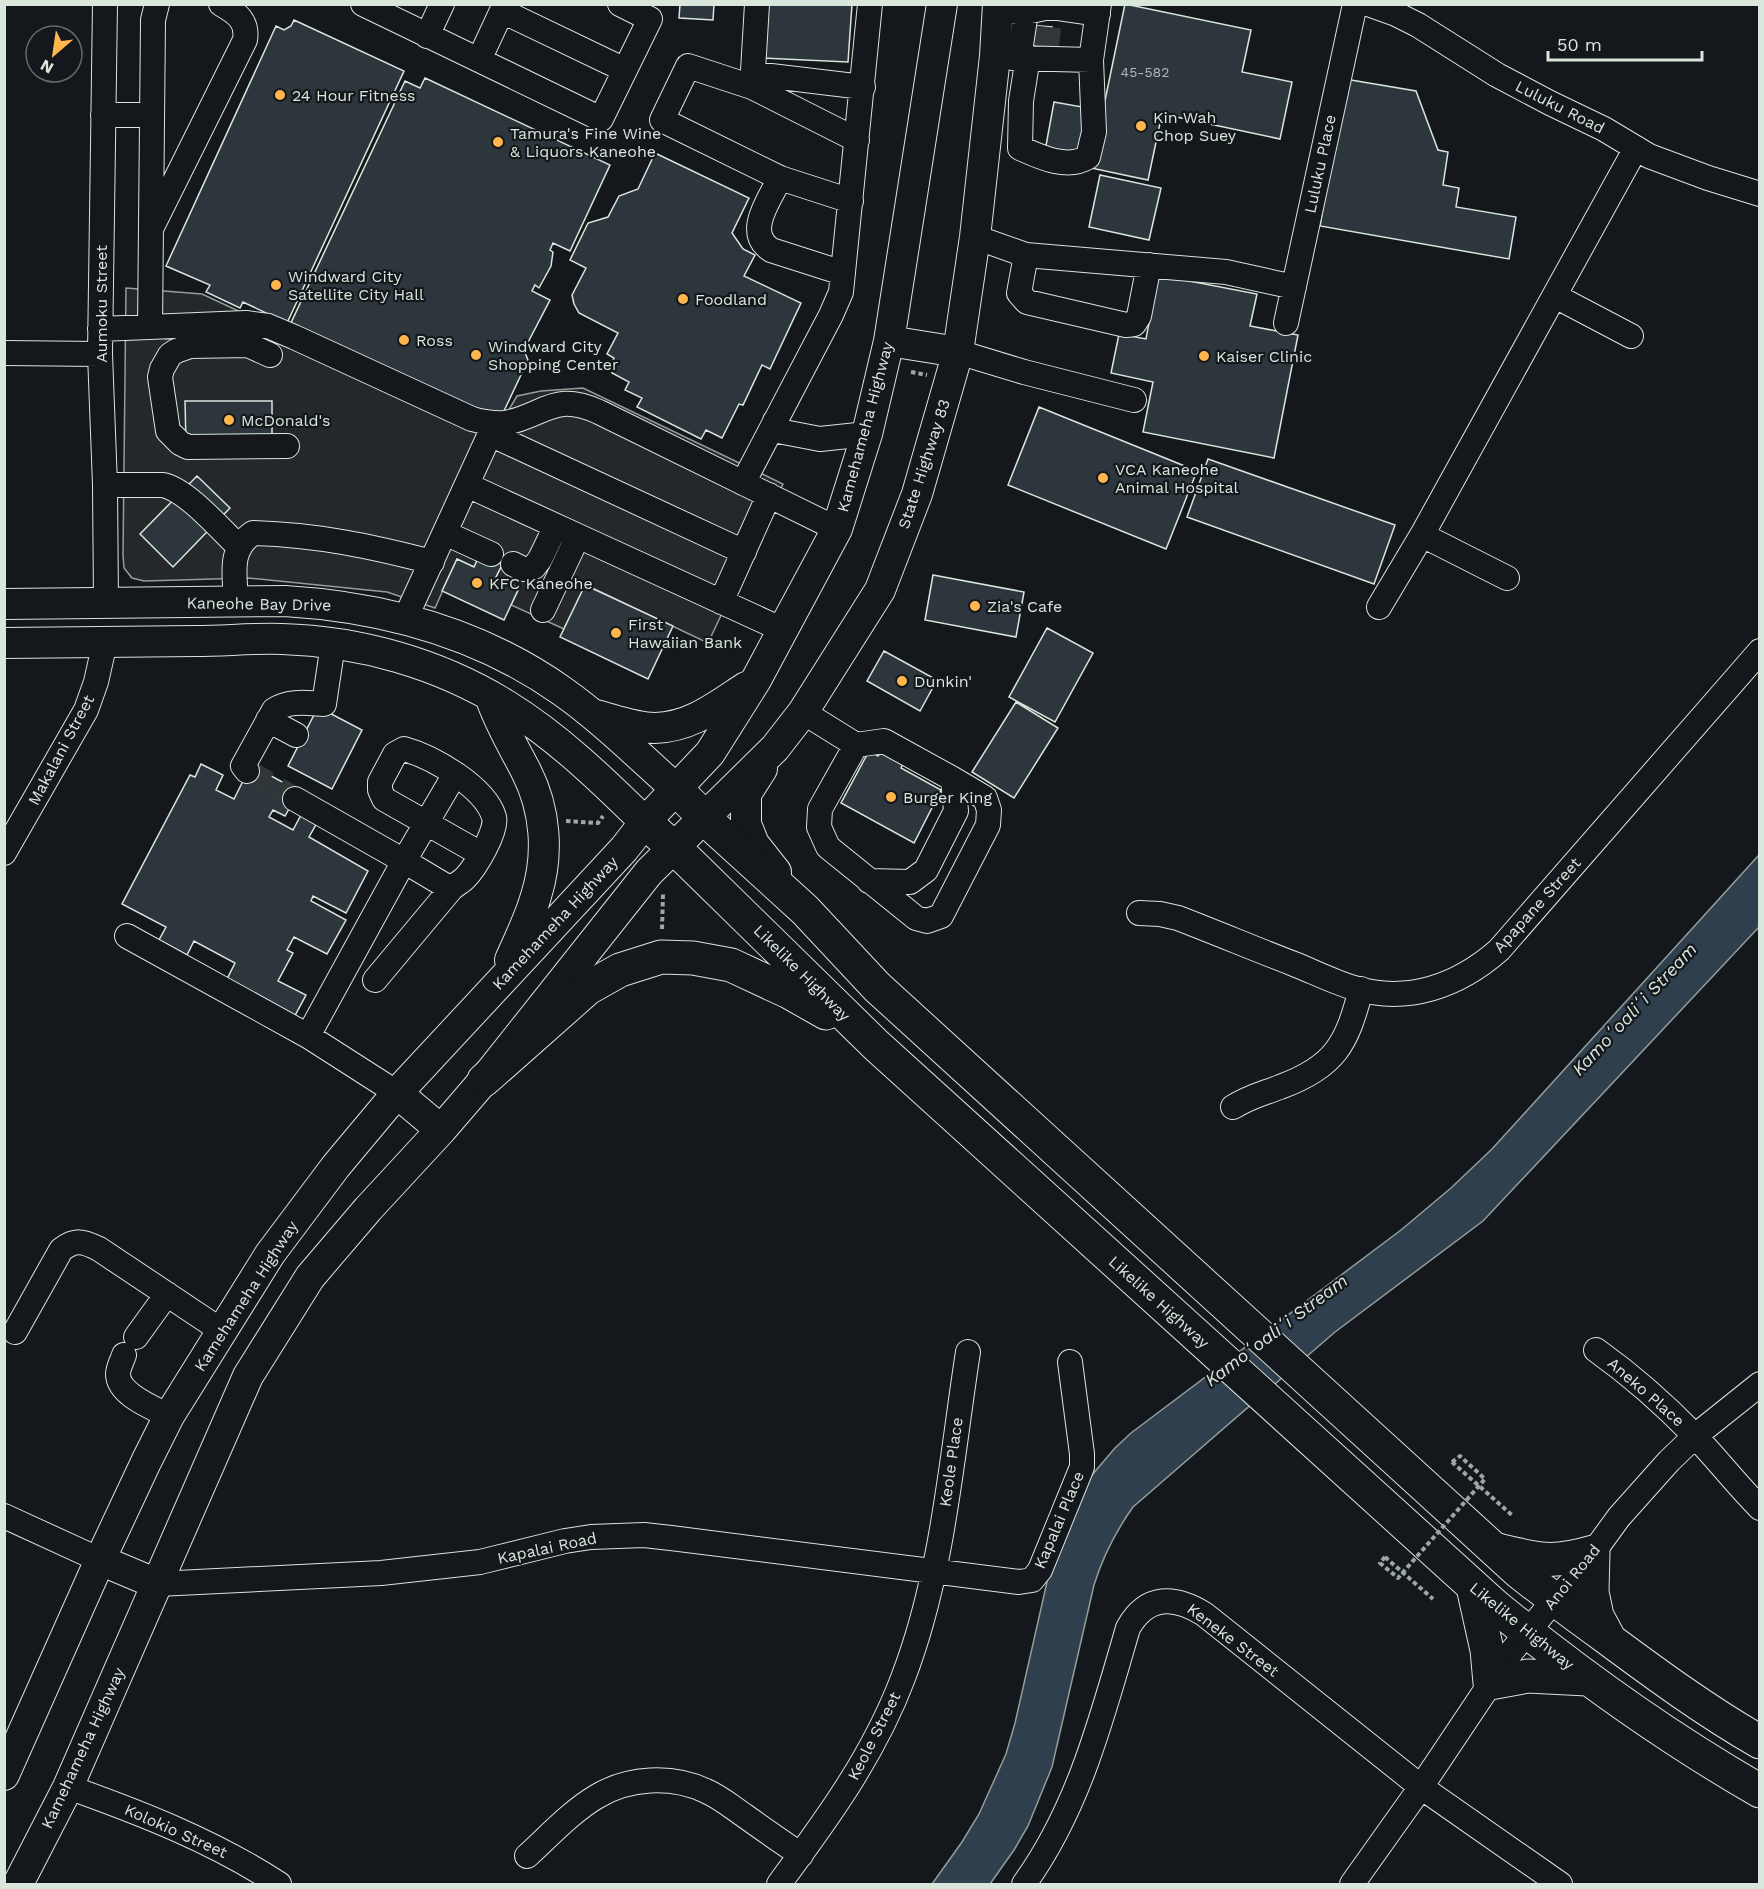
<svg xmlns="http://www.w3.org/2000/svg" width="1764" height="1889" font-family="'Work Sans',sans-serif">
  <rect width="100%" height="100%" fill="#14181c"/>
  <!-- parking -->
  <path fill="#24282b" stroke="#939e99" stroke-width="1.5" d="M 126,288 L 202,294 L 485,426 L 504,418 L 517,396 L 541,391 L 583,388 L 783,484 L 708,643 L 586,585 L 564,629 L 511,605 L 519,588 L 496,577 L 503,562 L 481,553 L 474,567 L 457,559 L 435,608 L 387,592 L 248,578 L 144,581 L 132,578 L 124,568 L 123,555 Z"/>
  <!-- water -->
  <path fill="#2f3f4d" stroke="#939e99" stroke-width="1.5" d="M 1759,855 L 1759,927 L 1483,1221 L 1335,1332 L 1133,1507 C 1116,1531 1103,1556 1094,1585 L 1052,1767 L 1028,1826 L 1014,1850 L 990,1884 L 932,1884 L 962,1842 L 979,1814 L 1006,1754 L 1015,1723 L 1052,1560 L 1086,1482 L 1115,1448 L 1131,1433 L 1401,1230 L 1451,1188 L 1492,1149 Z"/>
  <!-- building -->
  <path fill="#2c363c" stroke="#d8e6dc" stroke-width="1.5" d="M 680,4 L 714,4 L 713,20 L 679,18 Z
    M 765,4 L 852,4 L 848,62 L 762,58 Z
    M 1125,4 L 1251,30 L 1242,72 L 1292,82 L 1280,139 L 1162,114 L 1148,180 L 1091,168 Z
    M 294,20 L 404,71 L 287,323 L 243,302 L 240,308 L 206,292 L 210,285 L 166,266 L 276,26 L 284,30 L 291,26 Z
    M 1026,25 L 1052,27 L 1049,48 L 1023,45 Z
    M 425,78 L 610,165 L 570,251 L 553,243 L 550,250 L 553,252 L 551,266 L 539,288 L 535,285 L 532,291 L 550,300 L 524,350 L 528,360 L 503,413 L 485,419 L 289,327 L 405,81 L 420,88 Z
    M 1345,79 L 1416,91 L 1438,150 L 1448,152 L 1443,185 L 1459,188 L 1456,207 L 1516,217 L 1509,259 L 1320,226 Z
    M 1054,102 L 1088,108 L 1079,157 L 1045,151 Z
    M 655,153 L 749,198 L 732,233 L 743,249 L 755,255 L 744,276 L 801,303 L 770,369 L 762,365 L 743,405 L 739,404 L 722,438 L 706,430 L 701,439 L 637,407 L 642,398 L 625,390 L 629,382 L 612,373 L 616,365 L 612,363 L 614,358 L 607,354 L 618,333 L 579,313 L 574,304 L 572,295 L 586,268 L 570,260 L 588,223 L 608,217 L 619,196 L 638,189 Z
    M 1100,175 L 1161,188 L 1149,240 L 1089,227 Z
    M 1158,275 L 1257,294 L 1250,326 L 1298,335 L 1274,458 L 1143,432 L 1153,382 L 1111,373 L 1119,334 L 1146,339 Z
    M 185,401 L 272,401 L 272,439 L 186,444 Z
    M 1039,407 L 1197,471 L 1166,549 L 1008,485 Z
    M 1208,459 L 1395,525 L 1374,584 L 1187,517 Z
    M 197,476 L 230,508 L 173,567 L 140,534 Z
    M 481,552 L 503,563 L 496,577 L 519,588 L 504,620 L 442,591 L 457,559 L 474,567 Z
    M 933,575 L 1024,592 L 1016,637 L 925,620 Z
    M 585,585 L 673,626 L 648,679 L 560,637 Z
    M 1047,628 L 1093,653 L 1055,722 L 1009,697 Z
    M 884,651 L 937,680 L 920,711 L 867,681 Z
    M 1016,702 L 1058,728 L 1014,798 L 972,772 Z
    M 318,707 L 362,730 L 332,789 L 288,766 Z
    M 883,748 L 905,760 L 901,768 L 941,790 L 914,843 L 841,803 L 869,751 L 878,756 Z
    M 201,764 L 223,775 L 216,790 L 234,799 L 251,765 L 299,791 L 285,816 L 273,810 L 269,817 L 293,830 L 302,813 L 318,821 L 309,837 L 368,871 L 346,913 L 313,896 L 311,901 L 346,920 L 327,954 L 294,937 L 287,950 L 293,953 L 278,981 L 306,995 L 291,1023 L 223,987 L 235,963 L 194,941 L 187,955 L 159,940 L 166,927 L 122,904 L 190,775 L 195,777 Z"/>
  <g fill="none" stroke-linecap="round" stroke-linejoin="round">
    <!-- minor-tunnel -->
    <path stroke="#313739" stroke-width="24" stroke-dasharray="24 12" stroke-linecap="butt" d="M 1047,47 L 1049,27
      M 247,771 L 295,799"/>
    <defs>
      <path id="minor" d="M 105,4 L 100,354 L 105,485 L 106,602
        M 363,4 L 601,119 L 650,19 L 620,4
        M 1368,4 L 1396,14 L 1418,25 L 1497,75 L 1550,103 L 1604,129 L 1649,156 L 1708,178 L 1760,194
        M 996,10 L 1026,12 L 1050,7 L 1098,14
        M 502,11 L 625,70
        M 427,36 L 442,4
        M 1028,57 L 1021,101 L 1020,148 C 1040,157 1067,170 1088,157 L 1094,132 L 1091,60
        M 1012,58 L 1091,60 L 1099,4
        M 1019,58 L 1026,12
        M 479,60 L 505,4
        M 754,74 L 863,87
        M 752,87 L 757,4
        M 103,115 L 152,115
        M 780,178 C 770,199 744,232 771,250 L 843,273
        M 851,201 L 780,178 L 662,120 L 688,66 L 752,87 L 857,140
        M 153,225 L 245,40 C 248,21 237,13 221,4
        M 975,237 L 1026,255 L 1226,272 L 1294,287
        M 1026,255 L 1019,293 L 1027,302 L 1126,325 L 1134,324 L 1139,316 L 1149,265
        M 1555,296 L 1631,336
        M 1286,323 L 1355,4
        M 150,327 L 153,20 L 157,4
        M 100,329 L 246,323 L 268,326 L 294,337 L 472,419 C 483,422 494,424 505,423 C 544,416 553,391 599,412 L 837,529
        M 958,352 L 1024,372 L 1134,400
        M 4,353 L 100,354
        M 270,355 L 248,345 L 190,346 L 176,351 L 170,355 L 162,369 L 160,377 L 168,431 L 180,443 L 188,447 L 287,446
        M 775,421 L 773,430 L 820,439 L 867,434
        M 490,434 L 744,552
        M 743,483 L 831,315 L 841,292 L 870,4
        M 105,485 L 163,485 C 187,490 220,529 239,547
        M 467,485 L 578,536
        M 445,533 L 491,554
        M 1422,535 L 1507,578
        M 513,564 L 523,569 L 534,567 L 540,559 L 556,526
        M 236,601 C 235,575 228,550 253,533 C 318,535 370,546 432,562
        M 721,602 L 769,495
        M 1379,607 L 1422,535 L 1636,148
        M 543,610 L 578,536 L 783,630
        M 405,619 L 495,423
        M 803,712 L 856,745 L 884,741 L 953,779 L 956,811 L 926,870 L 910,882 L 869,881
        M 268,720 L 296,735
        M 856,745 L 820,809 L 819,827 L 828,847 L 916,918 L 927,921 L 941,916 L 988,825 L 989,810 L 985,798 L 953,779
        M 247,771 L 243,766 L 274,710 C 289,700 307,703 324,704 L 333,644
        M 295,799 L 404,861 L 455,774
        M 4,853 L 86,710 L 96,682 L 105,642
        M 1139,913 L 1160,914 L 1178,918 C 1217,933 1255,949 1294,964 C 1314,972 1334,982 1354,988 C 1408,1004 1458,986 1499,950 L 1760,651
        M 127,936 L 308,1036 L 397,1093
        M 375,980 L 451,889
        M 308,1036 L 404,861 L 451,889 C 455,885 461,882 465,878 C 475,868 498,830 494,817 C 485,787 433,757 404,749 L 395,754 L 380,782 L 380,790 L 384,799 L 481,854
        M 1233,1107 C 1251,1096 1262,1094 1280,1087 C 1335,1067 1347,1044 1361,989
        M 15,1332 L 61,1250 C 75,1239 83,1241 99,1249 L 222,1331
        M 136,1337 L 167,1294
        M 1596,1350 C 1631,1375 1664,1404 1694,1435 C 1717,1459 1737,1485 1760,1508
        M 124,1355 C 122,1361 118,1368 118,1374 C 118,1395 154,1408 169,1416
        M 4,1516 L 100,1560
        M 157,1584 L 381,1573 L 480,1562 L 565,1541 L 591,1537 L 644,1535 L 671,1538 L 1019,1582 L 1032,1580 L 1040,1570 L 1082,1467 L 1082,1454 L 1070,1362
        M 68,1787 C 141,1813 213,1841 279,1884
        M 527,1856 C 549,1836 571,1812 596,1797 C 628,1777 672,1775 706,1791 C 720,1797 732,1807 745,1816 C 763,1829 782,1842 801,1855
        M 779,1884 C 827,1819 874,1755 903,1678 C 943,1574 951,1461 968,1352
        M 1024,1884 C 1079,1808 1102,1717 1128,1628 C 1147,1594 1175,1596 1204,1614 L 1421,1787 L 1560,1884
        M 1352,1884 L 1421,1787 L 1512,1651 L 1554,1600 L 1571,1583 L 1619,1517 L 1669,1461 L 1695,1436 L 1760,1384"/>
      <path id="major" d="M 889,341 L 958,352
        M 4,604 L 285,601 C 384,607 480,633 562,691 C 603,720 639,756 676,789
        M 4,643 C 68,642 132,642 196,641 C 224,641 253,638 282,639 C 360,641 440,664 506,705 C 558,737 602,780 645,822
        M 490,696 C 499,723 513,746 526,771 C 546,810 549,855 536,896 C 530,918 519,939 510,960
        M 596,715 C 615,720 635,728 655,728 C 691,727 717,706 746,687
        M 762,769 L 746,794 L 746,824 L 754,844 L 776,872
        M 397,1093 L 441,1130
        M 100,1560 L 157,1584
        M 4,1775 L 100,1560 L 146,1462 L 169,1416 L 270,1254 L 336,1166 L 397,1093 L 624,849 L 645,822 L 710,753 L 756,680 L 837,529 L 867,434 L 889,341 L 942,4
        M 18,1884 L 68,1787 L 248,1376 L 310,1277 L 368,1209 L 441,1130 L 484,1080 L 649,872 L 775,748 L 803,712 L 880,590 L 917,494 L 958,352 L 975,237 L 995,56 L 998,4"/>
      <path id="highway" d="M 676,789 L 716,829 L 805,910 L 877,987 L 1519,1572 C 1548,1595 1578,1617 1607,1638 C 1657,1675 1706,1711 1760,1742
        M 645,822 L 687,860 L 876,1045 L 1494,1605 C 1578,1674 1666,1737 1760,1791
        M 484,1080 L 588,988 L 620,970 L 661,957 L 693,958 L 731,965 L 789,992 L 826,1013
        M 1498,1550 C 1538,1560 1552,1564 1593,1552 L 1592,1592 L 1597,1616 L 1610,1640
        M 1473,1587 L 1487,1650 L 1490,1683 L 1528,1676 L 1587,1679"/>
    </defs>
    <!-- minor casing -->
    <use href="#minor" stroke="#d8e6dc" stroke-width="26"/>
    <!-- major casing -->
    <use href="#major" stroke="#d8e6dc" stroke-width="32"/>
    <!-- highway casing -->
    <use href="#highway" stroke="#d8e6dc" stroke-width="35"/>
    <!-- path -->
    <path stroke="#9da8a2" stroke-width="4" stroke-dasharray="4.5 3" stroke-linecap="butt" d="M 911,372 L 927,375
      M 566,821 L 598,823 L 603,816
      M 662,929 L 663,894
      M 1452,1462 L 1513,1516
      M 1385,1557 L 1433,1599"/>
    <!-- minor -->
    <use href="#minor" stroke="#14181c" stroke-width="24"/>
    <!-- major -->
    <use href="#major" stroke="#14181c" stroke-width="30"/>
    <!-- highway -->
    <use href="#highway" stroke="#14181c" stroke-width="33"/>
    <!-- path-bridge -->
    <path stroke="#9da8a2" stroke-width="4" stroke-dasharray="4.5 3" stroke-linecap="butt" d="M 1385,1557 L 1380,1563 L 1398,1578 L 1485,1479 L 1460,1456 L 1452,1462"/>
  </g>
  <!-- markers -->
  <g fill="#ffb74d" stroke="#14181c" stroke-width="2">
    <circle cx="280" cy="95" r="6"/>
    <circle cx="1141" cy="126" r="6"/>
    <circle cx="498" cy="142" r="6"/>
    <circle cx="276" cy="285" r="6"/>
    <circle cx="683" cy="299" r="6"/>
    <circle cx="404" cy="340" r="6"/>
    <circle cx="476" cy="355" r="6"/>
    <circle cx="1204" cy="356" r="6"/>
    <circle cx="229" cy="420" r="6"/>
    <circle cx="1103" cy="478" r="6"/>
    <circle cx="477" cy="583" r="6"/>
    <circle cx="975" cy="606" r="6"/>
    <circle cx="616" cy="633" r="6"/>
    <circle cx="902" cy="681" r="6"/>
    <circle cx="891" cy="797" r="6"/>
  </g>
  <g text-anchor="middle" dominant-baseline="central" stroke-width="4.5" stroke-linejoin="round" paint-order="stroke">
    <!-- number labels -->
    <g font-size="14" fill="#adbab4">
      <text x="1145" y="72">45-582</text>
    </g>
    <!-- poi labels -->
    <g font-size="16" fill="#d8e6dc" stroke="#14181c" text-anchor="start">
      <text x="292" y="95">24 Hour Fitness</text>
      <text x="1153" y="117">Kin Wah<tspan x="1153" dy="18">Chop Suey</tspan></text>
      <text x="510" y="133">Tamura's Fine Wine<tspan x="510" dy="18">&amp; Liquors Kaneohe</tspan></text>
      <text x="288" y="276">Windward City<tspan x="288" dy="18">Satellite City Hall</tspan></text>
      <text x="695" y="299">Foodland</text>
      <text x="416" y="340">Ross</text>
      <text x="488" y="346">Windward City<tspan x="488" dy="18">Shopping Center</tspan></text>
      <text x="1216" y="356">Kaiser Clinic</text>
      <text x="241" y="420">McDonald's</text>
      <text x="1115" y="469">VCA Kaneohe<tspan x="1115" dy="18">Animal Hospital</tspan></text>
      <text x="489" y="583">KFC Kaneohe</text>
      <text x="987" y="606">Zia's Cafe</text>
      <text x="628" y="624">First<tspan x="628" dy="18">Hawaiian Bank</tspan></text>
      <text x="914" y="681">Dunkin'</text>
      <text x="903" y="797">Burger King</text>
    </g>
    <!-- street labels -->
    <g font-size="16" fill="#d8e6dc" stroke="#14181c">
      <text transform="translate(1560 107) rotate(27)">Luluku Road</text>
      <text transform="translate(1320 164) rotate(-78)">Luluku Place</text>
      <text transform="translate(101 304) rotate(-90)">Aumoku Street</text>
      <text transform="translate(865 427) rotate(-75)">Kamehameha Highway</text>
      <text transform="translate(924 464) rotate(-72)">State Highway 83</text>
      <text transform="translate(259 604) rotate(1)">Kaneohe Bay Drive</text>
      <text transform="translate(61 750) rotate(-62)">Makalani Street</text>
      <text transform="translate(1537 905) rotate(-48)">Apapane Street</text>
      <text transform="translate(555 923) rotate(-47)">Kamehameha Highway</text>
      <text transform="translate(802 973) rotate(45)">Likelike Highway</text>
      <text transform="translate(246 1296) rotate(-57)">Kamehameha Highway</text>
      <text transform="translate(1159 1302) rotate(42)">Likelike Highway</text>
      <text transform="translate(1646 1392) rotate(41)">Aneko Place</text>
      <text transform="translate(951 1462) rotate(-82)">Keole Place</text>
      <text transform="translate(1059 1520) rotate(-67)">Kapalai Place</text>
      <text transform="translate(547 1548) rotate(-12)">Kapalai Road</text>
      <text transform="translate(1572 1577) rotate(-51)">Anoi Road</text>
      <text transform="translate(1522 1626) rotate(39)">Likelike Highway</text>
      <text transform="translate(1233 1640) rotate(37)">Keneke Street</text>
      <text transform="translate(874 1736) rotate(-63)">Keole Street</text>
      <text transform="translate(83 1748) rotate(-65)">Kamehameha Highway</text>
      <text transform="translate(176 1831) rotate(24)">Kolokio Street</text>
    </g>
    <!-- water labels -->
    <g font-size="18" font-style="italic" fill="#d8e6dc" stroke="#14181c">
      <text transform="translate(1634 1009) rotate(-47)">Kamoʻoaliʻi Stream</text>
      <text transform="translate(1276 1330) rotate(-37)">Kamoʻoaliʻi Stream</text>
    </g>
  </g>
  <!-- border -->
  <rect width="1764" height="1889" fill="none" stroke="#d8e6dc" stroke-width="12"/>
  <!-- north arrow -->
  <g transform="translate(54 54) rotate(209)"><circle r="28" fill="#14181c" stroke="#626a69" stroke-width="1.5"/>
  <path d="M0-4.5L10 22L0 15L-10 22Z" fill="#ffb74d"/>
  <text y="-9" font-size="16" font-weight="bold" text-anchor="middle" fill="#d8e6dc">N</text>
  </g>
  <!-- scale -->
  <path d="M1548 51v9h154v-9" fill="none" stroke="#d8e6dc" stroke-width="3"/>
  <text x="1557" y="51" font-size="18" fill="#d8e6dc" stroke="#14181c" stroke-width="4.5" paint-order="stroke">50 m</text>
</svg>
